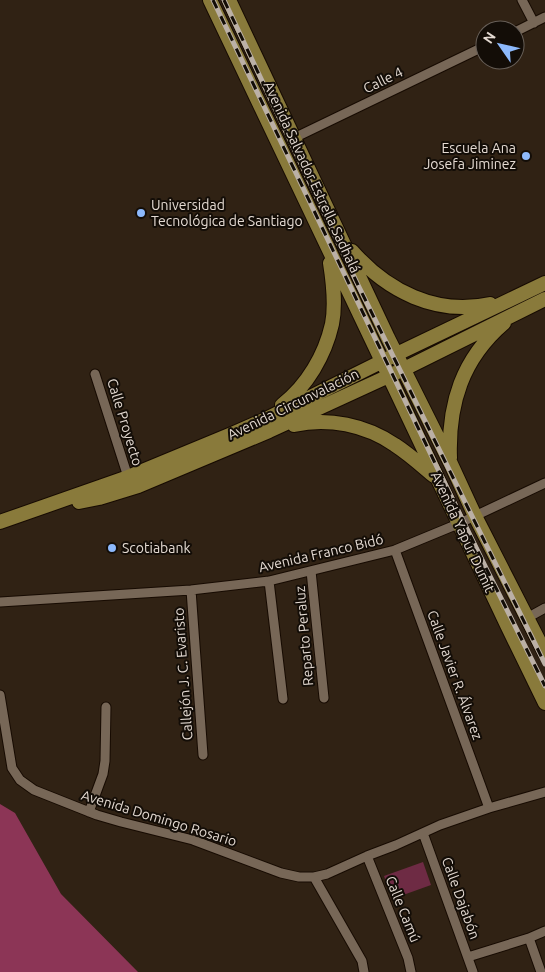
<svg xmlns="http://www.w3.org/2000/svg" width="545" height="972" font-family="Ubuntu,sans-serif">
  <rect width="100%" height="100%" fill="#302214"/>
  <!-- green -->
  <path fill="#6e2b44" d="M 423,862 L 431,885 L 392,899 L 384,876 Z"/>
  <!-- forest -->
  <path fill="#8c3556" d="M 0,804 L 15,813 L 61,894 L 138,972 L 0,972 Z"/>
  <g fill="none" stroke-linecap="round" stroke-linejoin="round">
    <defs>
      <path id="minor" d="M 522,0 L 534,23
        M 515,32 L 545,17
        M 294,138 L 485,46
        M 95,374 L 128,477
        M 395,550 L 489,808
        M 311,571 L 324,698
        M 269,581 L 283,699
        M 191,590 L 203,755
        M 0,602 L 191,590 L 269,581 L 395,550 L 458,524 L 545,483
        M 527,618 L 545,608
        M 0,695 L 12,768 L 20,780 L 34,790 L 97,815 L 121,822 L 193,840 L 281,873 L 299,877 L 314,877 L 327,874 L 367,856 L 396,845 L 440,825 L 489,808 L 545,792
        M 89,812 L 103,774 L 105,761 L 106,707
        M 423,833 L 473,972
        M 367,856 L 408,958 L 411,972
        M 314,877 L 362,961 L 364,972
        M 529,938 L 541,972
        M 468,957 L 529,938 L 545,931"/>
      <path id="primary" d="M 210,0 L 389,376 L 507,625 L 545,703
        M 229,0 L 388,338 L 451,464 L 475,516 L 545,653
        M 352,251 C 387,291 436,316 490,304
        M 282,405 C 307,386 325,355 332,324 C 336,304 333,282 330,263
        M 294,425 C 328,417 366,425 395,445 C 409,454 421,465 434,476
        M 450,458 C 448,404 462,359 504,323
        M 79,502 L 99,498 L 138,486 L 269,431 L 404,369 L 545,299
        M 0,522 L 128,477 L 232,434 L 264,420 L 403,351 L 545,283"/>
    </defs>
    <!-- minor casing -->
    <use href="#minor" stroke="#170b02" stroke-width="11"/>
    <!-- primary casing -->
    <use href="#primary" stroke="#170b02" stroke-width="16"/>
    <!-- minor -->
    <use href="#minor" stroke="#776757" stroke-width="9"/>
    <!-- primary -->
    <use href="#primary" stroke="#897a3b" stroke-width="14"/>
    <defs>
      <path id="rail" d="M 213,0 L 434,461 L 489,574 L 545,686
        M 224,0 L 358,285 L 545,664"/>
    </defs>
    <!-- rail casing -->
    <use href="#rail" stroke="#bbb0a6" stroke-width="5"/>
    <!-- rail -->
    <use href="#rail" stroke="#130d07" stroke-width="3" stroke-dasharray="9" stroke-linecap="butt"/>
  </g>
  <!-- markers -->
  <g fill="#8db9fc" stroke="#130d07" stroke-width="2">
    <circle cx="526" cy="156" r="5"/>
    <circle cx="141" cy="213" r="5"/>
    <circle cx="112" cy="548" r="5"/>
  </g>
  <g text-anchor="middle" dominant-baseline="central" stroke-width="4" stroke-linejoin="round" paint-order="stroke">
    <!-- street labels -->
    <g font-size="14" fill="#e4dad2" stroke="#130d07">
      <text transform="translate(383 80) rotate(-26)">Calle 4</text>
      <text transform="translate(312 177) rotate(65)">Avenida Salvador Estrella Sadhalá</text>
      <text transform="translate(293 404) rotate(-26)">Avenida Circunvalación</text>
      <text transform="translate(125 422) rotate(73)">Calle Proyecto</text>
      <text transform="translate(463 532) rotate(65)">Avenida Yapur Dumit</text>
      <text transform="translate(321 553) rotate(-13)">Avenida Franco Bidó</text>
      <text transform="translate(304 636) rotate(-95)">Reparto Peraluz</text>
      <text transform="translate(183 674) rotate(-94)">Callejón J. C. Evaristo</text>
      <text transform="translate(455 675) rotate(70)">Calle Javier R. Álvarez</text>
      <text transform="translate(159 818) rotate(17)">Avenida Domingo Rosario</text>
      <text transform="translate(461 898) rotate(70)">Calle Dajabón</text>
      <text transform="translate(403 909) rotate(68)">Calle Camú</text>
    </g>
    <!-- poi labels -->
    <g font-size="14" fill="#e4dad2" stroke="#130d07" text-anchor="start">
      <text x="516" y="148" text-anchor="end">Escuela Ana<tspan x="516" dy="16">Josefa Jiminez</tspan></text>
      <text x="151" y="205">Universidad<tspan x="151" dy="16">Tecnológica de Santiago</tspan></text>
      <text x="122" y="548">Scotiabank</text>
    </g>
  </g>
  <!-- north arrow -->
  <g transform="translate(500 45) rotate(304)"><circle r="24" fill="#130d07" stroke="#675f58"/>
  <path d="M0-4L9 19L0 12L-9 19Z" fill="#8db9fc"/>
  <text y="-8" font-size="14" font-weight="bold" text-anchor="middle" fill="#e4dad2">N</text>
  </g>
</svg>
